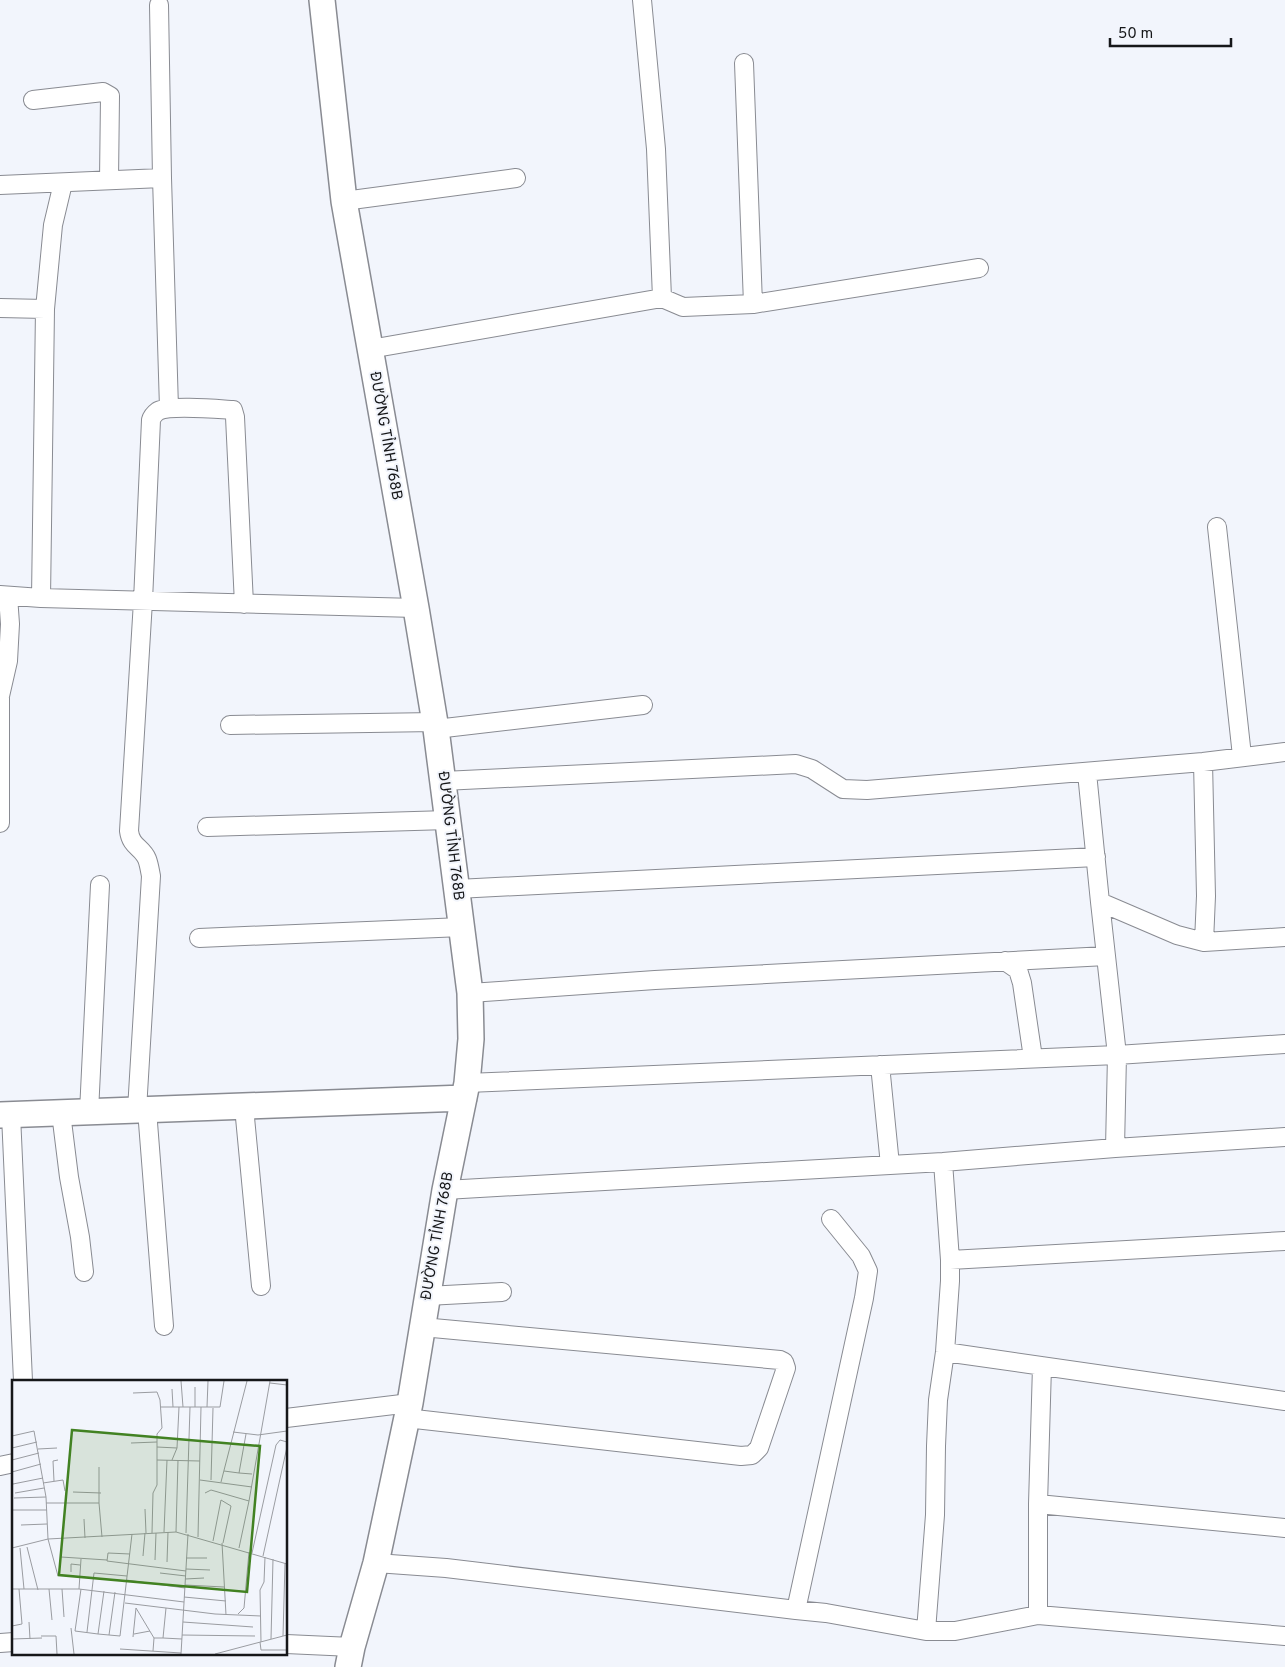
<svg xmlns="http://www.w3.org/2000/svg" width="1285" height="1667" font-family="Overpass,sans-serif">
  <rect width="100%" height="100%" fill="#f2f5fc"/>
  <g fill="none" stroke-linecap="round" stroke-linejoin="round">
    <defs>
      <path id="street" d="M 642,0 L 656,149 L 662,298 L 683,307 L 753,304 L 979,268
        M 159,5 L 162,178 L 169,408
        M 744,63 L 753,304
        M 33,100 L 103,92 L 110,96 L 109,180
        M 0,185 L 162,178
        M 344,201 L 516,178
        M 0,308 L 45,309 L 41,598
        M 45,309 L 53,225 L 63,183
        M 370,349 L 662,298
        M 1217,527 L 1242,756
        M 0,595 L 41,598 L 416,608
        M 230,725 L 435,722
        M 436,729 L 643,705
        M 1087,773 L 1100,902 L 1117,1055 L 1115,1148
        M 443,781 L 796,764 L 812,769 L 843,789 L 867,790 L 1203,762 L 1285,752
        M 0,823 L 0,696 L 8,661 L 10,624 L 8,596
        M 207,827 L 448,820
        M 457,889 L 1096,857
        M 1100,902 L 1177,935 L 1204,942 L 1206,896 L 1203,762
        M 199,938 L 462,927
        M 1204,942 L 1285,937
        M 1005,961 L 1018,970 L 1022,983 L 1033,1058
        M 470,993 L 655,980 L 1106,956
        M 880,1065 L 890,1165
        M 467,1083 L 1117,1055 L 1285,1044
        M 244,1107 L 261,1286
        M 137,1110 L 151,876 C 150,871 149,864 147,859 C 142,847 131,847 129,831 L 143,601 L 151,420 C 152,416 154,414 158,411 C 170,405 217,409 233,410 L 235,417 L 244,604
        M 147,1110 L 164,1326
        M 89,1112 L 100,885
        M 61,1113 L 69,1177 L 80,1237 L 84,1272
        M 11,1115 L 23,1381
        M 445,1190 L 943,1162 L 1115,1148 L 1285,1137
        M 831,1219 L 861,1256 L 868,1271 L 864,1298 L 796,1610 L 826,1613 L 926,1631 L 955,1631 L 1038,1615 L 1285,1636
        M 950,1260 L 1285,1241
        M 427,1296 L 502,1292
        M 945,1352 L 1285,1401
        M 286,1418 L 410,1403
        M 406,1418 L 741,1456 L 752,1455 L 759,1448 L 786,1368 L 784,1362 L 780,1360 L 422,1327
        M 0,1466 L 14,1463
        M 1038,1504 L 1042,1366
        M 376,1563 L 446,1568 L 796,1610
        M 1038,1615 L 1038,1504 L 1285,1528
        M 926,1631 L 935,1515 L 936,1446 L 938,1400 L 945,1352 L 950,1281 L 950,1260 L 943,1162
        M 0,1643 L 14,1642
        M 286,1644 L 352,1647"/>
      <path id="secondary" d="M 322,0 L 344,201 L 416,608 L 436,729 L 470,993 L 471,1039 L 467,1083 L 445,1190 L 410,1403 L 376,1563 L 352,1647 L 348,1667
        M 0,1115 L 464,1098"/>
    </defs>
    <!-- street casing -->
    <use href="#street" stroke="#898b92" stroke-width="20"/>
    <!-- secondary casing -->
    <use href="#secondary" stroke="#898b92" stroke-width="28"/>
    <!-- street -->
    <use href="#street" stroke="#fff" stroke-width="18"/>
    <!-- secondary -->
    <use href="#secondary" stroke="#fff" stroke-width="25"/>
  </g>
  <g text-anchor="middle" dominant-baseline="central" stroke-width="4" stroke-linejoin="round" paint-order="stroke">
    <!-- street labels -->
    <g font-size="15" fill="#161719" stroke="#f2f5fc">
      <text transform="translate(385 436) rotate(80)">ĐƯỜNG TỈNH 768B</text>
      <text transform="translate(450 836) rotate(83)">ĐƯỜNG TỈNH 768B</text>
      <text transform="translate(438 1236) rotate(-80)">ĐƯỜNG TỈNH 768B</text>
    </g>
  </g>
  <!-- overview -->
  <g transform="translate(12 1380)">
    <rect width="275" height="275" fill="#f2f5fc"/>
    <path fill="none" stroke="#9a9ca1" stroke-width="1" d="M 169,1 L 171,27M 258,3 L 275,5M 160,9 L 161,27M 121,13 L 145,12 L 148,20 L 150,48 L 145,54 L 145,105 L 141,113 L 140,153M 149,27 L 208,27 L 212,1M 183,27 L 183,7M 195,27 L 196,1M 221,52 L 246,55 L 275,51M 234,54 L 227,93 L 240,94M 0,56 L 22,51 L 34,117 L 36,159 L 46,196M 119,63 L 145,62M 145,67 L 165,68 L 160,80M 0,68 L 25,62M 165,68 L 167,27M 26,69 L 45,68M 0,80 L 27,73M 145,80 L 188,81M 212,91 L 227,93M 0,92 L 29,84M 188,100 L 240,107M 199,100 L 201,28M 42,101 L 41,81 L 46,80M 209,102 L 235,1M 31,103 L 51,100 L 53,111M 1,104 L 31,98M 61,112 L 89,113M 3,113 L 32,108M 193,113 L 199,110 L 237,121 L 258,1M 2,118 L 34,117M 34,123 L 87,123 L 87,87M 87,123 L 90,157M 133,129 L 134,153M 0,130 L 35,130M 0,133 L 0,151M 72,139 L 73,158M 9,145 L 35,144M 152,152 L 155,80M 164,152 L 166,80M 174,153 L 178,27M 186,157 L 189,27M 201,161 L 209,120 L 219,126 L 211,163M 210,163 L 214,235M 15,167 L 26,210M 0,168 L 36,159 L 164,152 L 275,184M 8,168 L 12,209M 227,168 L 237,121M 240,173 L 264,65 L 268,60 L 275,62M 118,174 L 96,173 L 95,181 L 174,191M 131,176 L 133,153M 251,176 L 275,67M 49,177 L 95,180M 174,178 L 195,178M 143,180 L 144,153M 155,182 L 156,152M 174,189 L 198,190M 59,192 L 59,184 L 68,185M 148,193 L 174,196M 173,199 L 192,198M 114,200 L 173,208M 173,205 L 212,207M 0,209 L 67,209 L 172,222M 37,209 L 40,240M 50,209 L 52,237M 67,209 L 69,179M 92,211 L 86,254 L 108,256 L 120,154M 172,217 L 214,221M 113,223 L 203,234 L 249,236M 124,228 L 142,258M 154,228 L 151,258 L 170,259M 226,234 L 232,228 L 237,172M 17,242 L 18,259M 171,242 L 241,247M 0,246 L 10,244 L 7,209M 59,248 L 62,274M 63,251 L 69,209M 63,251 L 86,254M 75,252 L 82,193 L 115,196M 122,254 L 138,251M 97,255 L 103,212M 170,255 L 243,256M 29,256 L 44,256 L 45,274M 271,256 L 273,183M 121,257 L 124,228M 0,259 L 30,258M 259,259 L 261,179M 248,262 L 249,270 L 275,270M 249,262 L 248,210 L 252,202 L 253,177M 108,269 L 169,273M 141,271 L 142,258 L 151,258M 169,274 L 176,154M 203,274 L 275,255"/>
    <path fill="#428222" fill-opacity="0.15" stroke="#428222" stroke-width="2.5" d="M 60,50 L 248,66 L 235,212 L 47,195 Z"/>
    <rect width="275" height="275" fill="none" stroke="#161719" stroke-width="2.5"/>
  </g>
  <!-- scale -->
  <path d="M1110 38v8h121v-8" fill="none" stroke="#161719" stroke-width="2.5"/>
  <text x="1118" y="38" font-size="15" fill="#161719" stroke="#f2f5fc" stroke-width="4" paint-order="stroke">50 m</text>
</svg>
